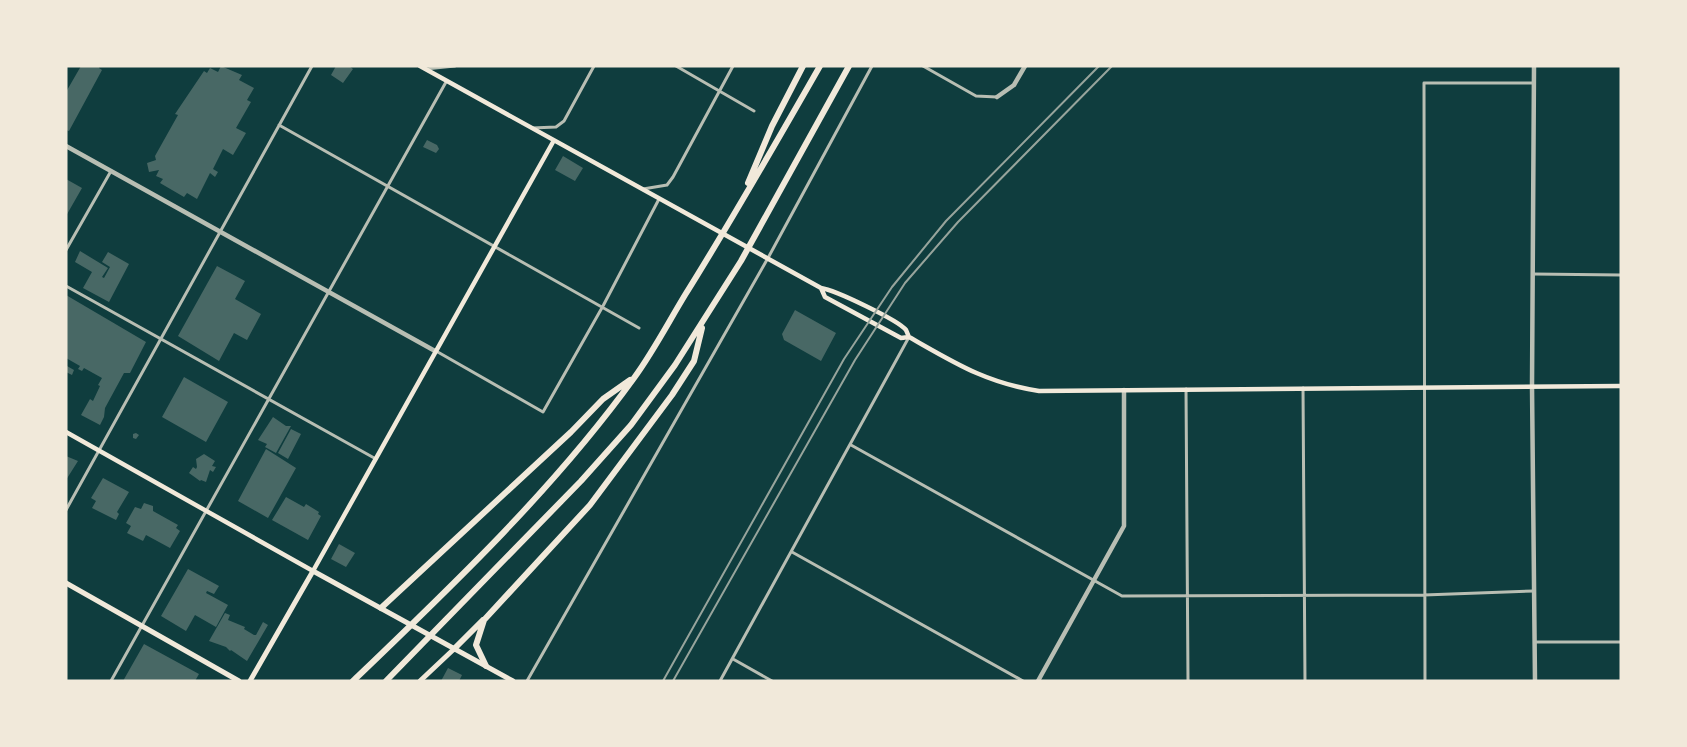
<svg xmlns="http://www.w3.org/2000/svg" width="1687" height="747" font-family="'Sofia Sans Condensed',sans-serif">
  <rect width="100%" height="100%" fill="#0f3d3e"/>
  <!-- building -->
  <path fill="#486865" d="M 81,66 L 100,66 L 99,68 L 102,70 L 69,131 L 66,130 L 66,92 Z
    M 221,66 L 242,75 L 239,80 L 254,88 L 247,100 L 251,102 L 236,128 L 246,133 L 233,155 L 223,149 L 213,169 L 218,172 L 215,177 L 210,173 L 197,199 L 187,193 L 184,197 L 160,183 L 163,179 L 156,176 L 159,170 L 149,172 L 147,163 L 156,160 L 155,156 L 178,115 L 175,114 L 204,71 L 207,73 L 210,68 L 218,72 Z
    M 336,66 L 349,66 L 353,69 L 343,83 L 331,75 Z
    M 427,140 L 437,145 L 439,149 L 436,153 L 423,147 Z
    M 563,156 L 583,168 L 575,181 L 555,170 Z
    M 66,179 L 82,188 L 66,216 Z
    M 80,251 L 108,268 L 102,277 L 104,278 L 110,267 L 102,262 L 108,252 L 129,264 L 109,302 L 83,288 L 92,272 L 75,262 Z
    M 217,266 L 245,281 L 235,299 L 261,314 L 247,340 L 234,333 L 219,361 L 178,336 Z
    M 66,295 L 146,342 L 130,373 L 124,373 L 105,408 L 104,417 L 100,425 L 81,415 L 90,399 L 93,401 L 100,386 L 98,385 L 102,378 L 84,368 L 82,371 L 78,369 L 80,366 L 66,358 Z
    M 795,310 L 836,333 L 821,361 L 784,340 L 782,334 Z
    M 67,366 L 74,370 L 72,375 L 66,372 Z
    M 184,377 L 228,402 L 206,442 L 162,417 Z
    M 273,417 L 286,426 L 291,426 L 276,453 L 265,447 L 267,444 L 258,440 Z
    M 291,429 L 301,434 L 288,459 L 278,453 Z
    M 136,433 L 139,435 L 136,439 L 133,438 L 133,434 Z
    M 266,449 L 296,468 L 268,518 L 238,501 Z
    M 204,454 L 215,461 L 212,466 L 216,467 L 213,472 L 210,470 L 206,482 L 201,480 L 200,481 L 189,473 L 193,467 L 196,469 L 197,467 L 196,459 Z
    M 66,456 L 78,461 L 66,480 Z
    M 103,478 L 129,492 L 117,512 L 119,514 L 116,520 L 92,508 L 96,501 L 91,498 Z
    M 286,497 L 304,507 L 306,504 L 319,512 L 318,514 L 321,516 L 308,540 L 272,520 Z
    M 144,503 L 153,506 L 153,511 L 178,525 L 176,528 L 180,531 L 170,548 L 146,535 L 143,541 L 127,533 L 131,526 L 126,523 L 135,507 L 141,509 Z
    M 339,544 L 355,553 L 346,567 L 331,559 Z
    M 188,569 L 219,586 L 214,594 L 207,591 L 206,593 L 228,605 L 216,627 L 195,615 L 186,631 L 161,616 Z
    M 225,613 L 230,615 L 228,620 L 245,627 L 244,629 L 254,635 L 256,635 L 263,622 L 268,625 L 247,661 L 231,650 L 230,651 L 226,647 L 209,641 Z
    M 144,644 L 199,674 L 195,681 L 123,681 Z
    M 448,668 L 462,675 L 459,681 L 441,681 Z"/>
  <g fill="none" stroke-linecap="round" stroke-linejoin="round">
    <!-- minor -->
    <path stroke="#b8beb3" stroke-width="3" d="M 676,66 L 754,111
      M 923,66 L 976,96 L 997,97
      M 425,69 L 455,66
      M 279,125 L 639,328
      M 532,128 L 556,127 L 564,121 L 594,66
      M 643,189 L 667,185 L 673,177 L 733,66
      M 66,250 L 111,171
      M 1533,274 L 1621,275
      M 66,286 L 376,459
      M 436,351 L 543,412 L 603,306 L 659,199
      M 1303,388 L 1305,681
      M 1186,389 L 1188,681
      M 851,445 L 1122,596 L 1424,595 L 1534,591
      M 66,510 L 312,66
      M 792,552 L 1023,681
      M 1535,642 L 1621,642
      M 733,659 L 772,681
      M 111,681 L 446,82
      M 527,681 L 768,258 L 872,66
      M 720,681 L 909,337
      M 1425,681 L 1424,83 L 1534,83"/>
    <!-- tertiary -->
    <path stroke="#b8beb3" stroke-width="4.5" d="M 1534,66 L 1532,386 L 1535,681
      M 997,97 L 1014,85 L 1025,66
      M 66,146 L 435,351
      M 1038,681 L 1124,526 L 1124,390"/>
    <!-- secondary -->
    <path stroke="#f1e9da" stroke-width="4.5" d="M 420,66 L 821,288 C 835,290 898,320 906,330 C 907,332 908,335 909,337
      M 821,288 L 825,297 L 901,338 L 909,337 C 955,363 986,383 1039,391 L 1621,386
      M 66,432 L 313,571 L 553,142"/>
    <!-- primary -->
    <path stroke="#f1e9da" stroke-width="5" d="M 66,583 L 239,681
      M 250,681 L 313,571 L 513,681
      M 420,681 L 454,649"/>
    <!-- motorway -->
    <path stroke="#f1e9da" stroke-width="6" d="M 748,183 L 772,126 L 803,66
      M 381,608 L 571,432 L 603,399 L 630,380
      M 454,649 L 483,620
      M 486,666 L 476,645 L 484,620 L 590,505 L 672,395 L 694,361 L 702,328
      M 353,681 C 452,586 553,490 634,378 C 653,352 668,323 685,295 C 732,220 776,143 820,66
      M 386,681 L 581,481 L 631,425 L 675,365 L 741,261 L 849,66"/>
    <!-- rail -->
    <path stroke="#97a49c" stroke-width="2" d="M 663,681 L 844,359 L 892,287 L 946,221 L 1099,66
      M 673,681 L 855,360 L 905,283 L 958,222 L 1112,66"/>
  </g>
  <!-- border -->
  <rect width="1687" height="747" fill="none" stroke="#f1e9da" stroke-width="135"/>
</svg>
